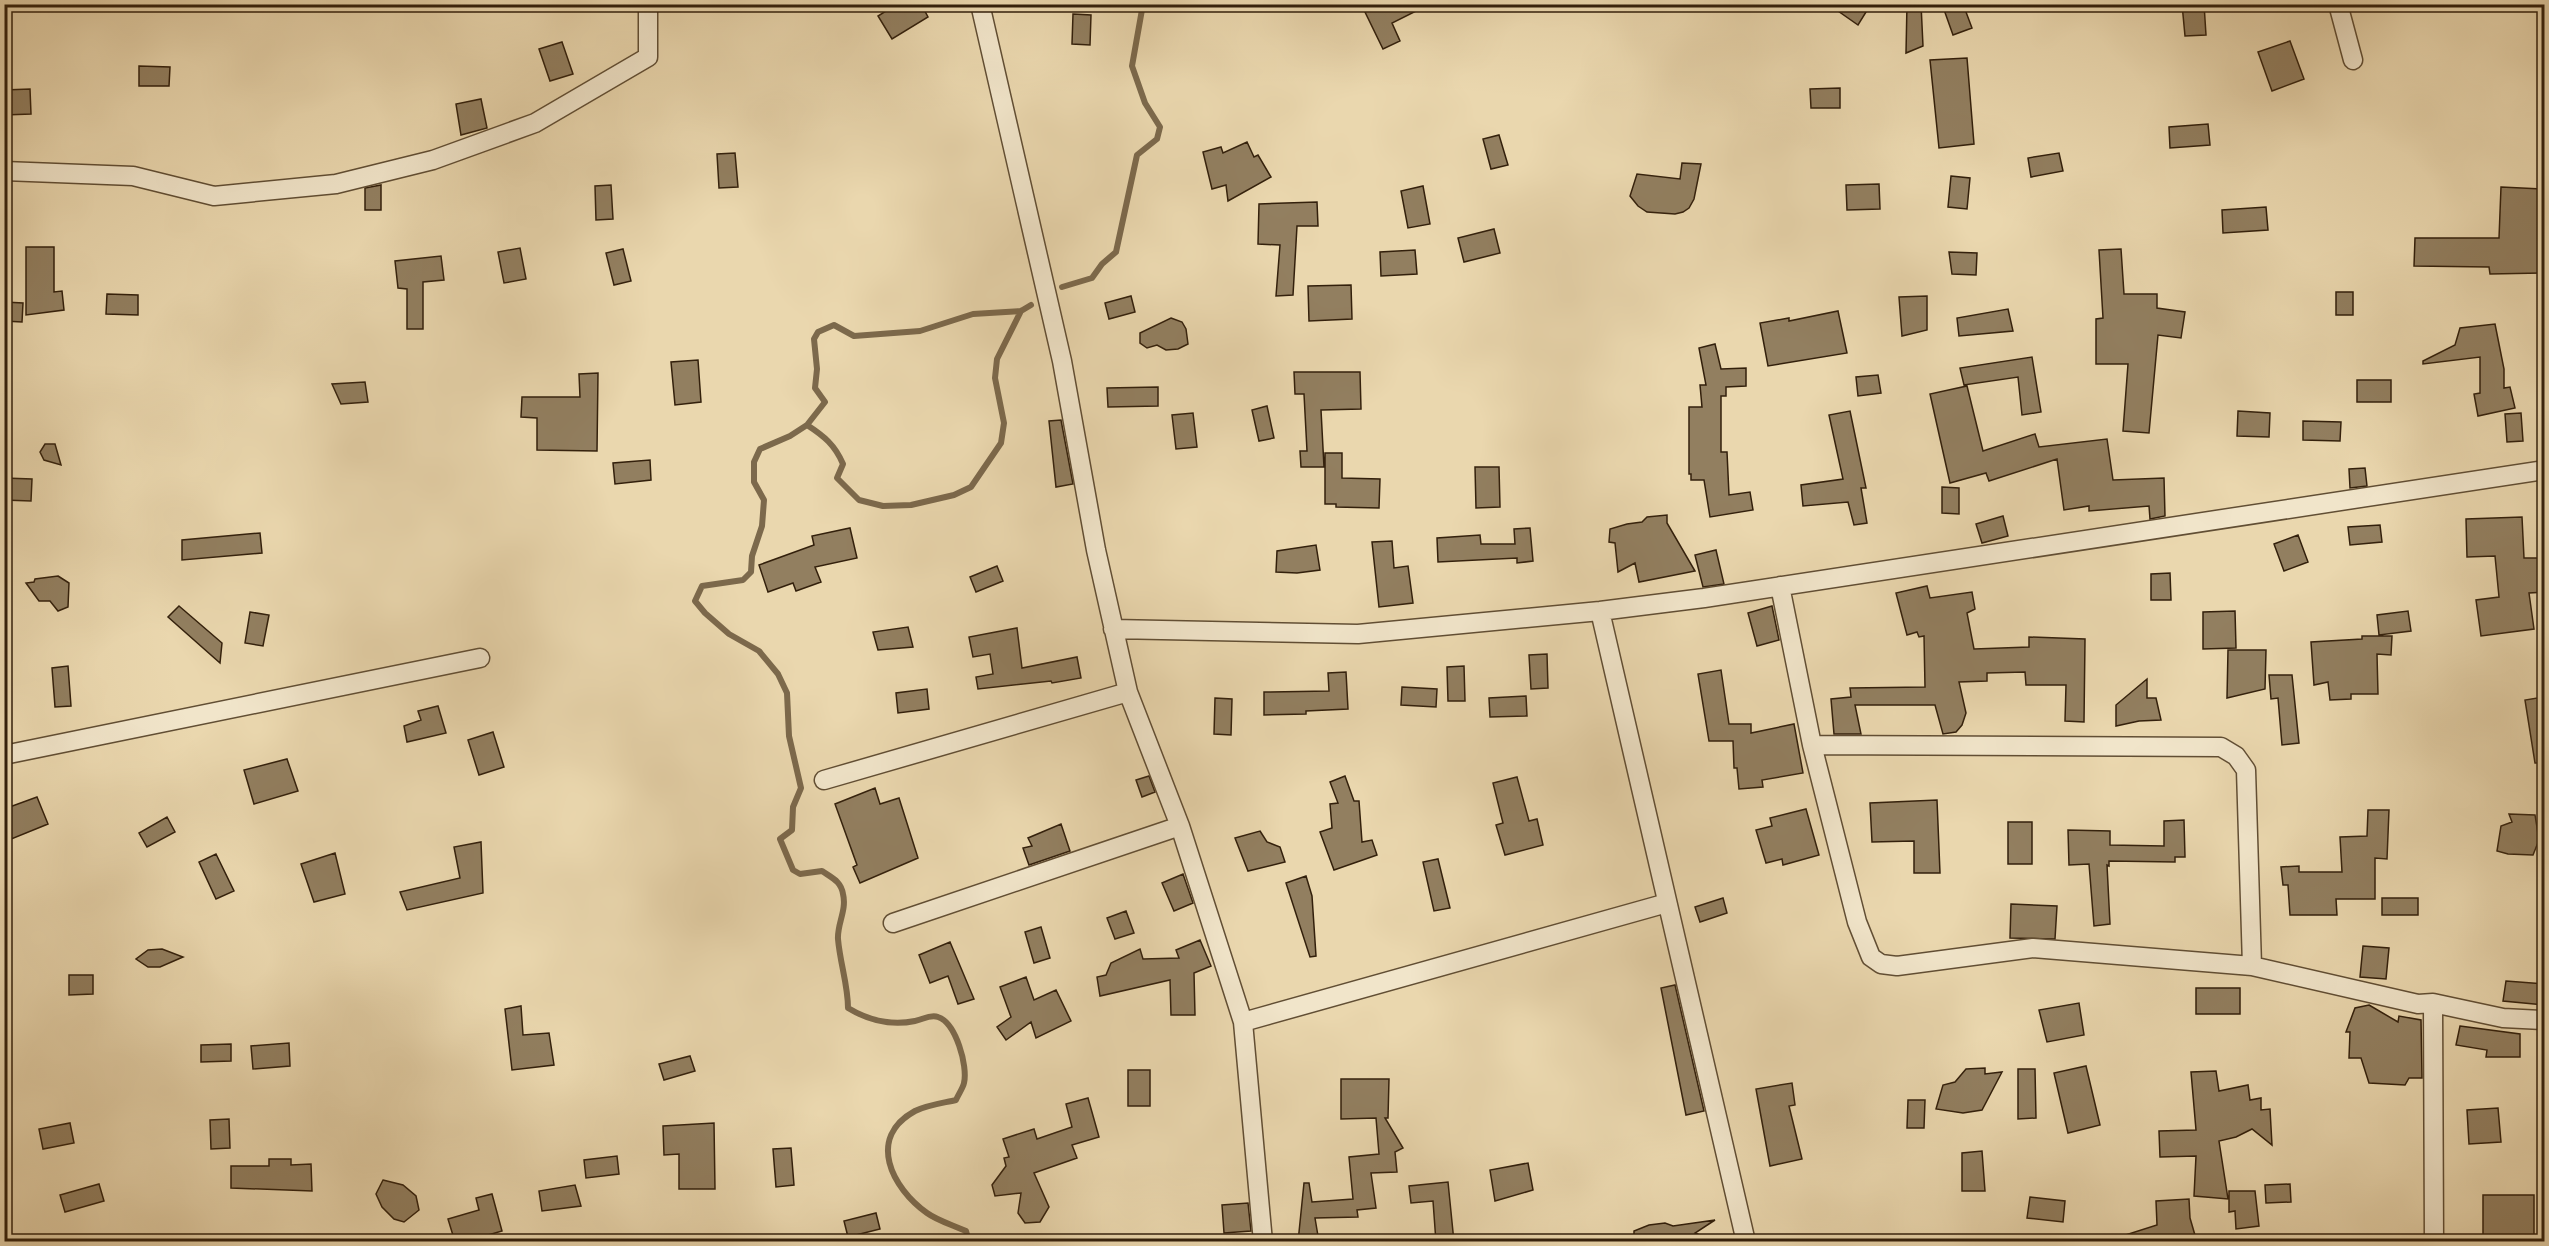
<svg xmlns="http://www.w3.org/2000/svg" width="2549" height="1246" font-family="'IM FELL English',serif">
  <rect width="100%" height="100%" fill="#ead7ae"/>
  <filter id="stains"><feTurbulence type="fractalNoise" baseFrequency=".00333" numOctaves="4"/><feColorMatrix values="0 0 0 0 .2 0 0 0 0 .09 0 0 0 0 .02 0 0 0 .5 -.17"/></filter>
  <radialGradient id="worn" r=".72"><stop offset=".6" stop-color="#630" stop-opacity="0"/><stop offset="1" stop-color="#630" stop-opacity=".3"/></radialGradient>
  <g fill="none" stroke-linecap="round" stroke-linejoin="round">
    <!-- stream -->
    <path stroke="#7c694c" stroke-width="6" d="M 1062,287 L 1092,278 L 1102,264 L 1116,252 L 1137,155 L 1157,139 L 1160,127 L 1145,103 L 1132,66 L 1143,4
      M 807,425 L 825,402 L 815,388 L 817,369 L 814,339 L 818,332 L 834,325 L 854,336 L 920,331 L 973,314 L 1021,311 L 1031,305
      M 969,1242 L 966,1231 C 953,1225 938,1221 927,1213 C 892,1188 866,1138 915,1111 C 927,1105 943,1103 956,1100 C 958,1095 963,1088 964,1083 C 968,1066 956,1023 938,1017 C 930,1014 922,1020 915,1021 C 891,1026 868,1020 848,1008 C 848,985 840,963 838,939 C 837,924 847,910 843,894 C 841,881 832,878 822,871 L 800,874 L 793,870 L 780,839 L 792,830 L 793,807 L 801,788 L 789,736 L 787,693 L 778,674 L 759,651 L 729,634 L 705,613 L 695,601 L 702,586 L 743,580 L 751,572 L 752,556 L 762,526 L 764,500 L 754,482 L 754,462 L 760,449 L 790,436 L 807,425 C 824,436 835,445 843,464 L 837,478 L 859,500 L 883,506 L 911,505 L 954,495 L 971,487 L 1001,443 L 1004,423 L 995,378 L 997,359 L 1021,311"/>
  </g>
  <!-- building -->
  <path fill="#927f60" stroke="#33200c" stroke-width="1.5" d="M 897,4 L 921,4 L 928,17 L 892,39 L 878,16 Z
    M 1381,4 L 1430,4 L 1392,23 L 1400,41 L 1383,49 L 1365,12 Z
    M 1828,4 L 1871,4 L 1858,25 Z
    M 1907,4 L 1921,4 L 1923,46 L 1906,53 Z
    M 1942,4 L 1963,4 L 1972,28 L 1953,35 Z
    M 2182,4 L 2204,4 L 2206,35 L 2185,36 Z
    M 1073,14 L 1091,15 L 1090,45 L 1072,44 Z
    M 2290,41 L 2304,79 L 2272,91 L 2258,52 Z
    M 562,42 L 573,74 L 550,81 L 539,49 Z
    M 1967,58 L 1974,144 L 1939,148 L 1930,60 Z
    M 139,66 L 170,67 L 169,86 L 139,86 Z
    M 1840,88 L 1840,108 L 1811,108 L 1810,89 Z
    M 30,89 L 31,114 L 4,115 L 4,90 Z
    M 481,99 L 487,128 L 461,135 L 456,104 Z
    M 2208,124 L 2210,145 L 2170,148 L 2169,127 Z
    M 1499,135 L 1508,165 L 1491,169 L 1483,139 Z
    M 1247,142 L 1254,157 L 1258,155 L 1271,177 L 1228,201 L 1226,185 L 1212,189 L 1203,152 L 1221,147 L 1223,153 Z
    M 735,153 L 738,187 L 719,188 L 717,154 Z
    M 2059,153 L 2063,171 L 2031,177 L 2028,158 Z
    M 1682,163 L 1701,164 L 1694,199 L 1689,208 L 1683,212 L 1675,214 L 1647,212 L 1638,206 L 1630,196 L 1637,174 L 1680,179 Z
    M 1951,176 L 1970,178 L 1967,209 L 1948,207 Z
    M 1879,184 L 1880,209 L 1847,210 L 1846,185 Z
    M 381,185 L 381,210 L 365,210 L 365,188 Z
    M 611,185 L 613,219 L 596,220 L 595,186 Z
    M 1423,186 L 1430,224 L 1408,228 L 1401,191 Z
    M 2501,187 L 2542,189 L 2540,237 L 2544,237 L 2544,273 L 2490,274 L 2489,267 L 2414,266 L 2415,238 L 2499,238 Z
    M 1317,202 L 1318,226 L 1297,226 L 1293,295 L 1276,296 L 1280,245 L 1258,244 L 1259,204 Z
    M 2266,207 L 2268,230 L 2223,233 L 2222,210 Z
    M 1494,229 L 1500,253 L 1464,262 L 1458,238 Z
    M 26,247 L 54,247 L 54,292 L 62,291 L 64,310 L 26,315 Z
    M 520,248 L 526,279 L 504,283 L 498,252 Z
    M 623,249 L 631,281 L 614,285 L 606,253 Z
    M 2121,249 L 2124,294 L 2157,294 L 2157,308 L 2185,312 L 2181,338 L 2158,335 L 2149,433 L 2123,431 L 2128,364 L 2096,364 L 2096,319 L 2103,318 L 2099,250 Z
    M 1415,250 L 1417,274 L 1381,276 L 1380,252 Z
    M 1949,252 L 1977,253 L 1976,275 L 1952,274 Z
    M 441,256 L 444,280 L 423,282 L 423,329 L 407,329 L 407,289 L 398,288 L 395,261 Z
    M 1351,285 L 1352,319 L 1309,321 L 1308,286 Z
    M 2336,292 L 2353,292 L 2353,315 L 2336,315 Z
    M 107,294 L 138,295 L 138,315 L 106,314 Z
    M 1131,296 L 1135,312 L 1109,319 L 1105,303 Z
    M 1927,296 L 1927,330 L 1902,336 L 1899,297 Z
    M 4,302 L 23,303 L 22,322 L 4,321 Z
    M 2008,309 L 2013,331 L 1959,336 L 1957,318 Z
    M 1838,311 L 1847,353 L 1768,366 L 1760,323 L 1789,318 L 1789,321 Z
    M 1171,318 L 1182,322 L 1186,329 L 1188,344 L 1178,349 L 1166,350 L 1157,345 L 1147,348 L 1140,343 L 1140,333 Z
    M 2495,324 L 2504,369 L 2504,388 L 2510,387 L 2515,408 L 2478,416 L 2474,394 L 2480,393 L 2480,357 L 2423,364 L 2423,361 L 2455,345 L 2460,328 Z
    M 1715,344 L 1721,369 L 1746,368 L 1746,386 L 1726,387 L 1726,396 L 1721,396 L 1721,452 L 1727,452 L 1729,495 L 1750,492 L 1753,510 L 1710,517 L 1704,480 L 1691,480 L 1691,474 L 1689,474 L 1689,407 L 1702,407 L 1700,385 L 1706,385 L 1699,348 Z
    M 2032,357 L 2041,412 L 2022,415 L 2018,377 L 1964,385 L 1960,368 Z
    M 698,360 L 701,402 L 675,405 L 671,362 Z
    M 1294,372 L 1360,372 L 1361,409 L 1321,410 L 1324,467 L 1301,467 L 1300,451 L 1307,451 L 1304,394 L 1295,394 Z
    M 598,373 L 597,451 L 537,450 L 537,418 L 521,417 L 522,397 L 580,397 L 579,374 Z
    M 1878,375 L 1881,393 L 1858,396 L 1856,377 Z
    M 2357,380 L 2391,380 L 2391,402 L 2357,402 Z
    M 365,382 L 368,402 L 341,404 L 332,384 Z
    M 1967,386 L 1983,451 L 2035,434 L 2039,447 L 2107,439 L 2113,480 L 2164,478 L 2165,516 L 2150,519 L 2149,506 L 2089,511 L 2089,506 L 2064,510 L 2057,459 L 1989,481 L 1986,473 L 1950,483 L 1930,394 Z
    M 1158,387 L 1158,406 L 1108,407 L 1107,388 Z
    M 1267,406 L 1274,438 L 1259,441 L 1252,410 Z
    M 1850,411 L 1866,488 L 1861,488 L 1867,523 L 1854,525 L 1848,502 L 1803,506 L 1801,485 L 1843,479 L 1829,415 Z
    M 2238,411 L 2270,413 L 2269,437 L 2237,436 Z
    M 1193,413 L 1197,447 L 1176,449 L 1172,415 Z
    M 2521,413 L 2523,441 L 2507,442 L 2505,414 Z
    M 1061,420 L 1073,484 L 1056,487 L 1049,421 Z
    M 2303,421 L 2341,422 L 2340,441 L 2303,440 Z
    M 45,444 L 55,444 L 61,465 L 44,460 L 40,452 Z
    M 1325,453 L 1342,453 L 1342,478 L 1380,479 L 1379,508 L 1336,507 L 1336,504 L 1325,504 Z
    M 650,460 L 651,480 L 615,484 L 613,463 Z
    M 1475,467 L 1499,467 L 1500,507 L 1476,508 Z
    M 2365,468 L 2367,486 L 2350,488 L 2349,469 Z
    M 4,478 L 32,479 L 31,501 L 4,500 Z
    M 1942,487 L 1959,488 L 1959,514 L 1942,513 Z
    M 1667,515 L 1667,523 L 1695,571 L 1639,582 L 1635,563 L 1618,572 L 1615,543 L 1609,542 L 1610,529 L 1627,524 L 1642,522 L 1647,517 Z
    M 2003,516 L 2008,536 L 1982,543 L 1976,524 Z
    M 2522,517 L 2524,558 L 2544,558 L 2544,592 L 2529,593 L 2534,629 L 2481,636 L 2476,600 L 2499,597 L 2495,556 L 2467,557 L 2466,519 Z
    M 2380,525 L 2382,542 L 2350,545 L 2348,527 Z
    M 850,528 L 857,558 L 815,567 L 821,582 L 796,591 L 793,583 L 768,592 L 759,565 L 814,545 L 812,536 Z
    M 1530,528 L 1533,561 L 1517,563 L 1517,558 L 1438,562 L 1437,538 L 1480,535 L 1481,544 L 1515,544 L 1514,529 Z
    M 260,533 L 262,553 L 182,560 L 182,540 Z
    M 2298,535 L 2308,562 L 2284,571 L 2274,544 Z
    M 1392,541 L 1394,568 L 1408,566 L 1413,603 L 1379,607 L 1372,542 Z
    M 1316,545 L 1320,570 L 1297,573 L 1276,572 L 1277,551 Z
    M 1716,550 L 1724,584 L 1703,587 L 1695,555 Z
    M 997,566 L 1003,581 L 976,592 L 970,577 Z
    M 2170,573 L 2171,600 L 2151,600 L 2151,574 Z
    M 58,576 L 69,583 L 68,607 L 58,611 L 50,601 L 39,601 L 26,583 L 34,582 L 35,579 Z
    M 1927,586 L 1930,598 L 1972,592 L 1975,609 L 1967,613 L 1974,649 L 2029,647 L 2029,637 L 2085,639 L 2084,722 L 2065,721 L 2066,685 L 2026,685 L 2025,672 L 1987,673 L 1987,681 L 1959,682 L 1966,713 L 1962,725 L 1956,732 L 1943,734 L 1935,705 L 1855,705 L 1861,734 L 1834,734 L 1831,699 L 1851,697 L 1850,688 L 1925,687 L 1924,636 L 1919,637 L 1917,632 L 1907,635 L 1896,593 Z
    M 179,606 L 222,643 L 220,663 L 168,617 Z
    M 1772,606 L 1779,640 L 1757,646 L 1748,613 Z
    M 2235,611 L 2236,648 L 2203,649 L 2203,612 Z
    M 2408,611 L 2411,631 L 2379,635 L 2377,615 Z
    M 250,612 L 269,615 L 263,646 L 245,643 Z
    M 908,627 L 913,647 L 878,650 L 873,632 Z
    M 1017,628 L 1022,668 L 1077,657 L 1081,678 L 1052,683 L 1051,681 L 978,689 L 976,677 L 993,674 L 990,654 L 973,657 L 969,637 Z
    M 2362,636 L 2392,636 L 2391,655 L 2377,654 L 2378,694 L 2351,694 L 2351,699 L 2330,700 L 2328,682 L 2314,685 L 2311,642 L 2362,639 Z
    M 2228,650 L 2266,650 L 2265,689 L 2227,698 Z
    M 1547,654 L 1548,688 L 1531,689 L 1529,655 Z
    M 68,666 L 71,706 L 55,707 L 52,668 Z
    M 1464,666 L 1465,701 L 1448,701 L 1447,667 Z
    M 1721,670 L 1729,724 L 1751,724 L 1751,733 L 1794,724 L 1803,773 L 1762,780 L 1763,787 L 1739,789 L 1737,768 L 1734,768 L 1733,741 L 1709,741 L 1698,674 Z
    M 1346,672 L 1348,709 L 1306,711 L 1306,714 L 1264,715 L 1264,692 L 1329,691 L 1328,673 Z
    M 2269,675 L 2292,675 L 2299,743 L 2282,745 L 2278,698 L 2271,699 Z
    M 2147,679 L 2147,698 L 2156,698 L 2161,720 L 2139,721 L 2116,726 L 2116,705 Z
    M 1402,687 L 1437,689 L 1436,707 L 1401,705 Z
    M 927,689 L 929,709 L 898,713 L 896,693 Z
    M 1526,696 L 1527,716 L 1490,717 L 1489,698 Z
    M 2544,697 L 2544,763 L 2535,763 L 2525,700 Z
    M 1215,698 L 1232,699 L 1231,735 L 1214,734 Z
    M 438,706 L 446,733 L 407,742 L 404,726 L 421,720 L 418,711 Z
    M 493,732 L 504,767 L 479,775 L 468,740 Z
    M 287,759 L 298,791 L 254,804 L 244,770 Z
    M 1149,776 L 1155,792 L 1142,797 L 1136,780 Z
    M 1345,776 L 1354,801 L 1359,801 L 1362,842 L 1372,840 L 1377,855 L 1334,870 L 1320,832 L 1332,828 L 1330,804 L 1338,803 L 1330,782 Z
    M 1517,777 L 1529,821 L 1537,819 L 1543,845 L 1505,855 L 1496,825 L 1503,823 L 1493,783 Z
    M 875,788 L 880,804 L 899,798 L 918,858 L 860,883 L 853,867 L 857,865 L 835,804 Z
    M 37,797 L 48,824 L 4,842 L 4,809 Z
    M 1937,800 L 1940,873 L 1914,873 L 1914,841 L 1872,842 L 1870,803 Z
    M 1806,809 L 1819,855 L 1783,865 L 1782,859 L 1766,863 L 1756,830 L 1772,826 L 1770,818 Z
    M 2368,810 L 2389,810 L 2387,859 L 2375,858 L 2375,899 L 2336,899 L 2337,915 L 2290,915 L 2288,885 L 2283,885 L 2281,867 L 2299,866 L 2299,872 L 2342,872 L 2340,837 L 2367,836 Z
    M 2509,814 L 2535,815 L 2539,840 L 2533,855 L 2508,854 L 2497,851 L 2501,826 L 2512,822 Z
    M 167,817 L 175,832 L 147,847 L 139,833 Z
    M 2184,820 L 2185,857 L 2175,857 L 2175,862 L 2109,861 L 2109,866 L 2107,865 L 2110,924 L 2094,926 L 2089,864 L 2069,865 L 2068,830 L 2110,831 L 2110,845 L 2164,846 L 2164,821 Z
    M 2008,822 L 2032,822 L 2032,864 L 2008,864 Z
    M 1061,824 L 1070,851 L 1029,865 L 1023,848 L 1032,846 L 1028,838 Z
    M 1260,831 L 1267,842 L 1280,847 L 1285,862 L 1248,871 L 1235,838 Z
    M 481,842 L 483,893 L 407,910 L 400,892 L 460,878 L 454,847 Z
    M 335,853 L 345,894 L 314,902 L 301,864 Z
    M 216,854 L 234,891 L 216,899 L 199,862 Z
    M 1438,859 L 1450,908 L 1434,911 L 1423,862 Z
    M 1183,874 L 1193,903 L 1174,911 L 1162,883 Z
    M 1306,876 L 1312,896 L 1316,956 L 1310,957 L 1286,883 Z
    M 1723,898 L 1727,913 L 1700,922 L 1695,907 Z
    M 2382,898 L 2418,898 L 2418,915 L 2382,915 Z
    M 2011,904 L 2057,906 L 2055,939 L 2010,938 Z
    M 1126,911 L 1134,933 L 1115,939 L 1107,918 Z
    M 1041,927 L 1050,958 L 1034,963 L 1025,932 Z
    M 1200,940 L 1211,966 L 1194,973 L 1195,1015 L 1171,1015 L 1170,980 L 1100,996 L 1097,977 L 1106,975 L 1111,963 L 1140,949 L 1143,959 L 1179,958 L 1176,950 Z
    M 950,942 L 974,999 L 958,1004 L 948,976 L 930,983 L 919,955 Z
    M 2363,946 L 2389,948 L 2386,979 L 2360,977 Z
    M 162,949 L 183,957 L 160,967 L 148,967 L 136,959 L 148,950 Z
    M 69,975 L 93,975 L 93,994 L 69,995 Z
    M 1026,977 L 1034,1000 L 1056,990 L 1071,1021 L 1036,1038 L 1031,1022 L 1006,1040 L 997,1027 L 1011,1017 L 1000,987 Z
    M 2506,981 L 2544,984 L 2544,1005 L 2503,1001 Z
    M 1675,985 L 1704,1111 L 1686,1115 L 1661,988 Z
    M 2196,988 L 2240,988 L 2240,1014 L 2196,1014 Z
    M 2079,1003 L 2084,1035 L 2047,1042 L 2039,1010 Z
    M 2369,1005 L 2398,1022 L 2399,1016 L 2421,1020 L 2422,1078 L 2409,1078 L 2405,1085 L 2369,1083 L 2361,1058 L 2349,1058 L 2350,1032 L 2346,1032 L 2355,1008 Z
    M 521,1006 L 523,1035 L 549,1033 L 554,1065 L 512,1070 L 505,1009 Z
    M 2460,1026 L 2520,1034 L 2520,1057 L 2486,1057 L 2487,1050 L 2456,1045 Z
    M 289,1043 L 290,1066 L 253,1069 L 251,1046 Z
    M 231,1044 L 231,1061 L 201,1062 L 201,1045 Z
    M 690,1056 L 695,1071 L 664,1080 L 659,1064 Z
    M 2086,1066 L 2100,1125 L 2068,1133 L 2054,1073 Z
    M 1985,1068 L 1985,1074 L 2002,1072 L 1982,1110 L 1963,1113 L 1936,1109 L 1943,1085 L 1955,1082 L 1966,1069 Z
    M 2018,1069 L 2035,1069 L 2036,1118 L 2018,1119 Z
    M 1128,1070 L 1150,1070 L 1150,1106 L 1128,1106 Z
    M 2216,1071 L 2219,1091 L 2248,1085 L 2250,1100 L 2261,1098 L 2261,1110 L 2270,1109 L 2272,1145 L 2252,1129 L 2236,1137 L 2219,1141 L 2228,1199 L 2194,1196 L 2196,1156 L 2160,1157 L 2159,1131 L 2196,1130 L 2191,1072 Z
    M 1341,1079 L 1389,1079 L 1388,1118 L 1385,1118 L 1403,1148 L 1395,1152 L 1397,1172 L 1371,1173 L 1376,1208 L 1357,1210 L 1358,1217 L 1315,1218 L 1319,1242 L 1298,1242 L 1304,1183 L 1309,1183 L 1312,1202 L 1353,1199 L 1349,1157 L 1379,1154 L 1376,1118 L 1341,1119 Z
    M 1792,1083 L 1795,1105 L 1789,1106 L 1802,1159 L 1770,1166 L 1756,1089 Z
    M 1088,1098 L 1099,1137 L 1072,1145 L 1077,1158 L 1034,1173 L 1049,1207 L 1040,1222 L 1025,1223 L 1018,1213 L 1021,1193 L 995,1196 L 992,1185 L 1006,1166 L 1004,1158 L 1009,1157 L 1003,1139 L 1034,1129 L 1037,1139 L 1072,1127 L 1066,1104 Z
    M 1908,1100 L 1925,1100 L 1924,1128 L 1907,1128 Z
    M 2498,1108 L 2501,1142 L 2469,1144 L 2467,1110 Z
    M 229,1119 L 230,1148 L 211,1149 L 210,1120 Z
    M 70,1123 L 74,1143 L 43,1149 L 39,1129 Z
    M 714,1123 L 715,1189 L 679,1189 L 679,1154 L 664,1155 L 663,1126 Z
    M 791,1148 L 794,1185 L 776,1187 L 773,1149 Z
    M 1982,1151 L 1985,1191 L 1962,1191 L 1962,1153 Z
    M 617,1156 L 619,1174 L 586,1178 L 584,1160 Z
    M 269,1159 L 291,1159 L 291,1165 L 311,1164 L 312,1191 L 231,1188 L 231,1166 L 269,1166 Z
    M 1528,1163 L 1533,1190 L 1495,1201 L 1490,1170 Z
    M 383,1180 L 403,1185 L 416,1196 L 419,1210 L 404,1222 L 394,1219 L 382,1207 L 376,1194 Z
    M 1448,1182 L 1454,1242 L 1436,1242 L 1433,1201 L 1411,1203 L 1409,1186 Z
    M 99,1184 L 104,1201 L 65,1212 L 60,1195 Z
    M 2290,1184 L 2291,1202 L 2266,1203 L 2265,1185 Z
    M 575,1185 L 581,1206 L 542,1211 L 539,1191 Z
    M 2229,1191 L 2255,1191 L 2259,1226 L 2236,1229 L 2235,1211 L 2229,1212 Z
    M 492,1194 L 502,1231 L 464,1242 L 455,1242 L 448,1219 L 479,1210 L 476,1198 Z
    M 2483,1195 L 2534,1195 L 2534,1241 L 2483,1241 Z
    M 2030,1197 L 2065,1201 L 2063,1222 L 2027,1218 Z
    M 2189,1199 L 2190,1218 L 2197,1242 L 2117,1242 L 2116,1238 L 2157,1225 L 2156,1201 Z
    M 1248,1203 L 1251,1231 L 1224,1233 L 1222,1205 Z
    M 876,1213 L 880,1229 L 848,1237 L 844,1221 Z
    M 1715,1220 L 1695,1233 L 1710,1239 L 1710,1242 L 1622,1242 L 1634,1234 L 1634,1231 L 1649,1225 L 1665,1223 L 1673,1226 Z"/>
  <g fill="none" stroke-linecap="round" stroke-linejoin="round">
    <defs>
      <path id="street" d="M 980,4 L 1062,361 L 1096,550 L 1128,692 L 1180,826 L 1243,1022
        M 2338,4 L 2353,60
        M 4,171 L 133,176 L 214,196 L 336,184 L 433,160 L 535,123 L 648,57 L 648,4
        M 1780,586 L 1812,745 L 2221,747 L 2236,756 L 2246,770 L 2252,966 L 2418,1004 L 2433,1003 L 2503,1018 L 2544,1020
        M 1600,611 L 1746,1242
        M 1113,629 L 1358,634 L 1600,611 L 1704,598 L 2544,470
        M 1812,745 L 1857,922 L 1871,957 L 1881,964 L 1897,966 L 2033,948 L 2252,966
        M 4,755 L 480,658
        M 824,780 L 1128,692
        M 893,923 L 1180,826
        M 2433,1003 L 2434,1242
        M 1263,1242 L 1243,1022 L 1667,903"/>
    </defs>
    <!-- street casing -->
    <use href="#street" stroke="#614e34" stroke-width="21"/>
    <!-- street -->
    <use href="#street" stroke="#f1e5ca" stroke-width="18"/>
  </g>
  <!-- margin -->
  <rect width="2549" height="1246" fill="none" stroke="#ead7ae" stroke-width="24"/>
  <rect x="6" y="6" width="2537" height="1234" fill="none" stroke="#33200c" stroke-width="3"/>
  <rect x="12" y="12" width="2525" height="1222" fill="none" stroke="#33200c" stroke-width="1.5"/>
  <rect width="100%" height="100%" filter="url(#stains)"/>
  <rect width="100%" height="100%" fill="url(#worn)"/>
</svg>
